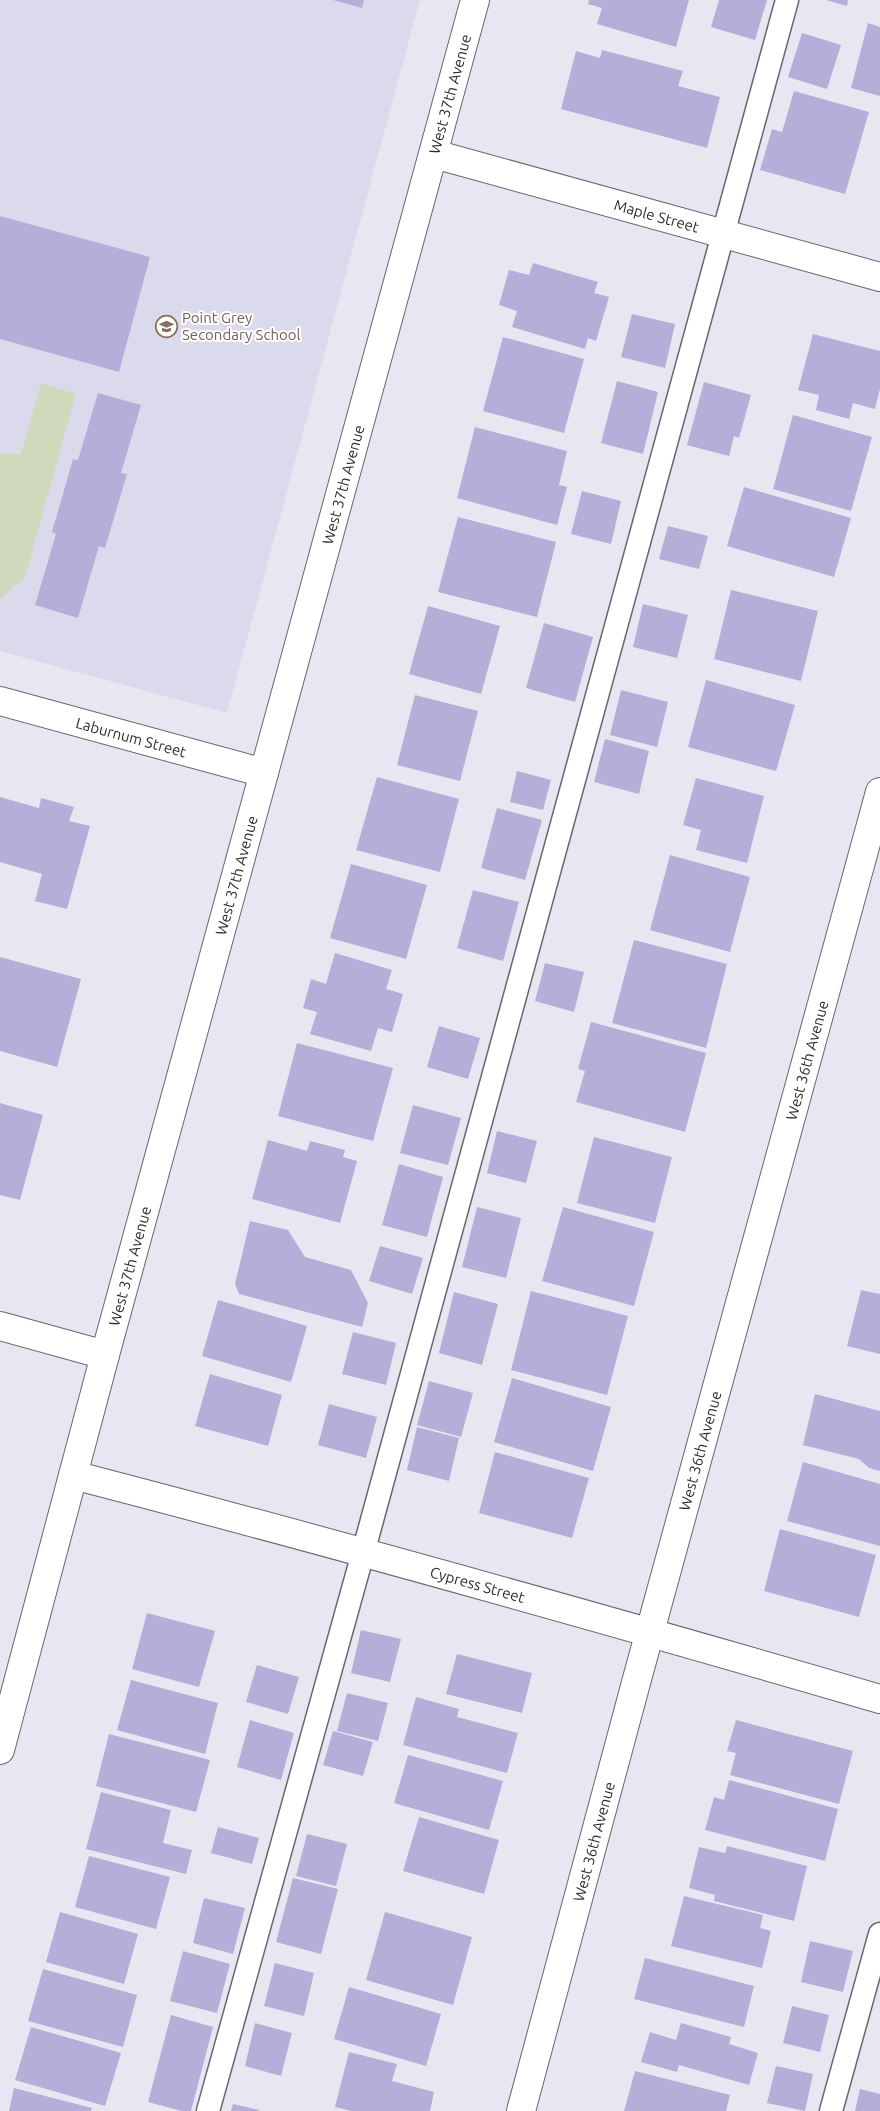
<svg xmlns="http://www.w3.org/2000/svg" width="880" height="2111" font-family="Ubuntu,sans-serif">
  <rect width="100%" height="100%" fill="#e7e7f2"/>
  <!-- built -->
  <path fill="#dbdaec" d="M 0,0 L 420,0 L 227,713 L 0,651 Z"/>
  <!-- green -->
  <path fill="#d1d9bc" d="M 41,383 L 76,394 L 25,577 L 0,599 L 0,454 L 21,454 Z"/>
  <!-- building -->
  <path fill="#b3afd9" d="M 333,0 L 364,0 L 362,8 Z
    M 589,0 L 689,0 L 676,47 L 597,24 L 602,8 L 588,4 Z
    M 719,0 L 767,0 L 755,40 L 711,27 Z
    M 826,0 L 848,0 L 847,6 Z
    M 868,23 L 880,27 L 880,96 L 851,88 Z
    M 802,33 L 841,45 L 827,89 L 788,77 Z
    M 602,50 L 683,71 L 678,86 L 720,97 L 707,148 L 561,109 L 576,51 L 600,58 Z
    M 794,91 L 869,112 L 845,194 L 760,170 L 772,129 L 782,132 Z
    M 0,216 L 150,257 L 119,372 L 0,339 Z
    M 533,263 L 598,282 L 594,293 L 609,297 L 596,341 L 588,338 L 585,349 L 512,327 L 517,311 L 499,305 L 509,270 L 529,275 Z
    M 632,314 L 675,324 L 665,368 L 621,357 Z
    M 813,334 L 880,351 L 880,389 L 875,409 L 853,403 L 849,419 L 816,410 L 819,395 L 798,390 Z
    M 503,337 L 584,359 L 564,433 L 483,411 Z
    M 617,381 L 658,392 L 643,454 L 601,443 Z
    M 704,382 L 751,395 L 739,438 L 734,436 L 729,456 L 687,445 Z
    M 98,393 L 141,405 L 121,473 L 127,474 L 105,548 L 99,546 L 78,618 L 35,605 L 56,534 L 52,532 L 73,459 L 78,460 Z
    M 793,415 L 872,437 L 851,511 L 773,489 Z
    M 475,427 L 567,451 L 559,485 L 567,487 L 557,525 L 457,498 Z
    M 744,487 L 851,518 L 834,577 L 727,546 Z
    M 582,491 L 621,501 L 611,544 L 571,534 Z
    M 458,517 L 556,542 L 537,617 L 438,592 Z
    M 668,526 L 708,536 L 699,569 L 659,559 Z
    M 731,590 L 818,611 L 801,681 L 714,659 Z
    M 643,604 L 688,615 L 677,658 L 633,647 Z
    M 428,606 L 500,626 L 481,694 L 409,674 Z
    M 544,623 L 593,637 L 575,702 L 526,688 Z
    M 706,680 L 795,705 L 776,771 L 688,747 Z
    M 621,690 L 668,702 L 657,747 L 610,735 Z
    M 415,695 L 478,711 L 460,781 L 397,765 Z
    M 605,739 L 649,751 L 639,794 L 594,782 Z
    M 517,771 L 551,780 L 543,810 L 510,802 Z
    M 377,777 L 459,799 L 440,872 L 356,850 Z
    M 696,778 L 764,796 L 747,863 L 696,850 L 701,830 L 683,825 Z
    M 0,797 L 39,808 L 41,798 L 74,807 L 69,821 L 90,826 L 67,909 L 35,901 L 42,874 L 0,862 Z
    M 497,808 L 542,820 L 525,880 L 481,868 Z
    M 670,855 L 750,877 L 730,952 L 650,930 Z
    M 351,864 L 427,885 L 406,959 L 330,938 Z
    M 473,890 L 519,902 L 503,961 L 457,948 Z
    M 634,940 L 727,964 L 706,1048 L 612,1023 Z
    M 335,953 L 392,970 L 386,989 L 403,994 L 392,1032 L 378,1028 L 371,1051 L 310,1034 L 317,1012 L 303,1008 L 311,979 L 326,984 Z
    M 0,957 L 81,979 L 57,1067 L 0,1051 Z
    M 545,963 L 584,972 L 574,1012 L 535,1001 Z
    M 591,1022 L 706,1053 L 685,1132 L 576,1102 L 585,1071 L 578,1069 Z
    M 439,1026 L 480,1038 L 468,1079 L 427,1067 Z
    M 297,1043 L 393,1068 L 373,1141 L 278,1116 Z
    M 0,1103 L 43,1115 L 20,1200 L 0,1195 Z
    M 413,1105 L 461,1118 L 448,1165 L 400,1153 Z
    M 497,1131 L 537,1141 L 526,1183 L 487,1173 Z
    M 594,1137 L 672,1157 L 655,1223 L 577,1203 Z
    M 268,1140 L 307,1151 L 310,1141 L 345,1150 L 343,1157 L 357,1161 L 340,1223 L 252,1199 Z
    M 399,1164 L 443,1177 L 427,1237 L 382,1225 Z
    M 477,1207 L 521,1218 L 506,1278 L 462,1267 Z
    M 563,1207 L 654,1232 L 634,1306 L 542,1281 Z
    M 250,1221 L 288,1230 L 305,1257 L 351,1270 L 368,1303 L 362,1327 L 239,1294 L 235,1284 Z
    M 380,1246 L 423,1258 L 412,1294 L 369,1281 Z
    M 861,1290 L 880,1294 L 880,1354 L 847,1346 Z
    M 531,1291 L 628,1316 L 607,1395 L 511,1370 Z
    M 454,1292 L 498,1304 L 482,1365 L 439,1353 Z
    M 218,1300 L 307,1326 L 291,1382 L 202,1356 Z
    M 353,1332 L 396,1343 L 386,1385 L 342,1374 Z
    M 210,1374 L 282,1395 L 268,1446 L 195,1426 Z
    M 512,1378 L 611,1407 L 593,1471 L 494,1442 Z
    M 429,1381 L 473,1393 L 461,1437 L 417,1425 Z
    M 815,1394 L 880,1411 L 880,1471 L 869,1468 L 859,1459 L 803,1445 Z
    M 329,1404 L 377,1417 L 366,1458 L 318,1445 Z
    M 417,1427 L 459,1438 L 449,1481 L 407,1470 Z
    M 495,1452 L 589,1478 L 572,1538 L 479,1513 Z
    M 803,1462 L 880,1484 L 880,1546 L 787,1521 Z
    M 780,1529 L 876,1555 L 859,1617 L 764,1591 Z
    M 147,1613 L 215,1631 L 199,1687 L 132,1669 Z
    M 361,1630 L 401,1639 L 390,1682 L 351,1673 Z
    M 457,1654 L 532,1673 L 522,1713 L 446,1694 Z
    M 257,1665 L 299,1677 L 288,1714 L 246,1702 Z
    M 131,1680 L 218,1703 L 205,1754 L 117,1730 Z
    M 347,1693 L 388,1703 L 378,1741 L 337,1731 Z
    M 416,1697 L 459,1709 L 457,1717 L 518,1733 L 507,1773 L 403,1745 Z
    M 250,1720 L 294,1733 L 281,1780 L 237,1767 Z
    M 736,1720 L 853,1751 L 839,1804 L 730,1775 L 736,1753 L 727,1751 Z
    M 333,1731 L 373,1742 L 363,1776 L 323,1765 Z
    M 109,1734 L 210,1760 L 196,1812 L 96,1786 Z
    M 408,1755 L 503,1781 L 489,1830 L 394,1803 Z
    M 729,1780 L 838,1809 L 825,1861 L 705,1830 L 714,1797 L 724,1800 Z
    M 101,1792 L 171,1810 L 163,1843 L 192,1850 L 186,1874 L 86,1849 Z
    M 419,1817 L 499,1840 L 484,1894 L 403,1871 Z
    M 218,1827 L 259,1838 L 252,1864 L 211,1853 Z
    M 307,1834 L 347,1844 L 336,1886 L 296,1876 Z
    M 727,1846 L 807,1866 L 794,1921 L 714,1901 L 715,1895 L 689,1888 L 699,1847 L 725,1853 Z
    M 89,1856 L 170,1877 L 156,1929 L 75,1907 Z
    M 293,1878 L 338,1889 L 321,1954 L 276,1942 Z
    M 684,1896 L 763,1915 L 760,1928 L 771,1931 L 762,1968 L 671,1946 Z
    M 204,1898 L 245,1908 L 233,1954 L 193,1943 Z
    M 60,1912 L 138,1934 L 124,1984 L 46,1962 Z
    M 385,1912 L 472,1937 L 453,2005 L 366,1980 Z
    M 810,1941 L 853,1951 L 843,1992 L 801,1982 Z
    M 183,1951 L 230,1964 L 217,2013 L 170,2001 Z
    M 645,1958 L 754,1986 L 744,2027 L 634,1999 Z
    M 275,1963 L 314,1973 L 304,2016 L 264,2006 Z
    M 43,1969 L 137,1995 L 123,2047 L 28,2021 Z
    M 349,1987 L 441,2014 L 426,2066 L 334,2039 Z
    M 792,2006 L 829,2015 L 820,2052 L 783,2043 Z
    M 171,2015 L 213,2027 L 191,2111 L 182,2111 L 148,2102 Z
    M 255,2023 L 292,2033 L 281,2076 L 245,2066 Z
    M 681,2023 L 731,2037 L 729,2044 L 758,2053 L 749,2085 L 679,2065 L 677,2072 L 641,2062 L 650,2032 L 676,2040 Z
    M 31,2027 L 121,2053 L 105,2106 L 15,2080 Z
    M 349,2052 L 397,2064 L 392,2081 L 434,2092 L 430,2111 L 351,2111 L 335,2107 Z
    M 776,2066 L 813,2074 L 805,2111 L 767,2103 Z
    M 635,2071 L 730,2095 L 726,2111 L 624,2111 Z
    M 14,2088 L 92,2108 L 91,2111 L 9,2111 Z
    M 860,2089 L 880,2094 L 880,2111 L 855,2111 Z
    M 233,2104 L 259,2110 L 259,2111 L 231,2111 Z"/>
  <g fill="none" stroke-linecap="round" stroke-linejoin="round">
    <defs>
      <path id="lane" d="M 208,2111 L 363,1553 L 787,0
        M 831,2111 L 880,1934"/>
      <g id="street">
        <path id="s1" d="M 434,154 L 880,277"/>
        <path id="s2" d="M 0,701 L 264,773"/>
        <path d="M 0,1326 L 105,1355"/>
        <path id="s3" d="M 73,1475 C 343,1545 612,1621 880,1699"/>
        <path id="s4" d="M 0,1750 L 105,1355 L 475,0"/>
        <path id="s5" d="M 521,2111 L 637,1679 L 880,792"/>
      </g>
    </defs>
    <!-- lane casing -->
    <use href="#lane" stroke="#676670" stroke-width="25"/>
    <!-- street casing -->
    <use href="#street" stroke="#676670" stroke-width="30"/>
    <!-- lane -->
    <use href="#lane" stroke="#fff" stroke-width="22"/>
    <!-- street -->
    <use href="#street" stroke="#fff" stroke-width="28"/>
  </g>
  <!-- icons -->
  <defs>
    <symbol id="school-ring" viewBox="-11 -11 22 22"><circle r="9.5" fill="#fff" stroke="#8d6e63" stroke-width="1.5"/><path d="M0-5L7-2L0 1L-7-2ZM-4 1L0 2.5L4 1V4Q0 6-4 4Z" fill="#8d6e63"/></symbol>
  </defs>
  <g fill-rule="evenodd">
    <use href="#school-ring" x="154" y="314" width="25" height="25"/>
  </g>
  <g text-anchor="middle" dominant-baseline="central" stroke-width="4" stroke-linejoin="round" paint-order="stroke">
    <!-- street labels -->
    <g font-size="15" fill="#2c2c30" stroke="#fff">
      <text stroke="none"><textPath href="#s4" startOffset="1716">West 37th Avenue</textPath></text>
      <text stroke="none"><textPath href="#s1" startOffset="231">Maple Street</textPath></text>
      <text stroke="none"><textPath href="#s4" startOffset="1311">West 37th Avenue</textPath></text>
      <text stroke="none"><textPath href="#s2" startOffset="136">Laburnum Street</textPath></text>
      <text stroke="none"><textPath href="#s4" startOffset="906">West 37th Avenue</textPath></text>
      <text stroke="none"><textPath href="#s5" startOffset="1089">West 36th Avenue</textPath></text>
      <text stroke="none"><textPath href="#s4" startOffset="501">West 37th Avenue</textPath></text>
      <text stroke="none"><textPath href="#s5" startOffset="684">West 36th Avenue</textPath></text>
      <text stroke="none"><textPath href="#s3" startOffset="419">Cypress Street</textPath></text>
      <text stroke="none"><textPath href="#s5" startOffset="279">West 36th Avenue</textPath></text>
    </g>
    <!-- education labels -->
    <g font-size="15" fill="#785e54" stroke="#fff" text-anchor="start">
      <text x="182" y="317">Point Grey<tspan x="182" dy="17">Secondary School</tspan></text>
    </g>
  </g>
</svg>
